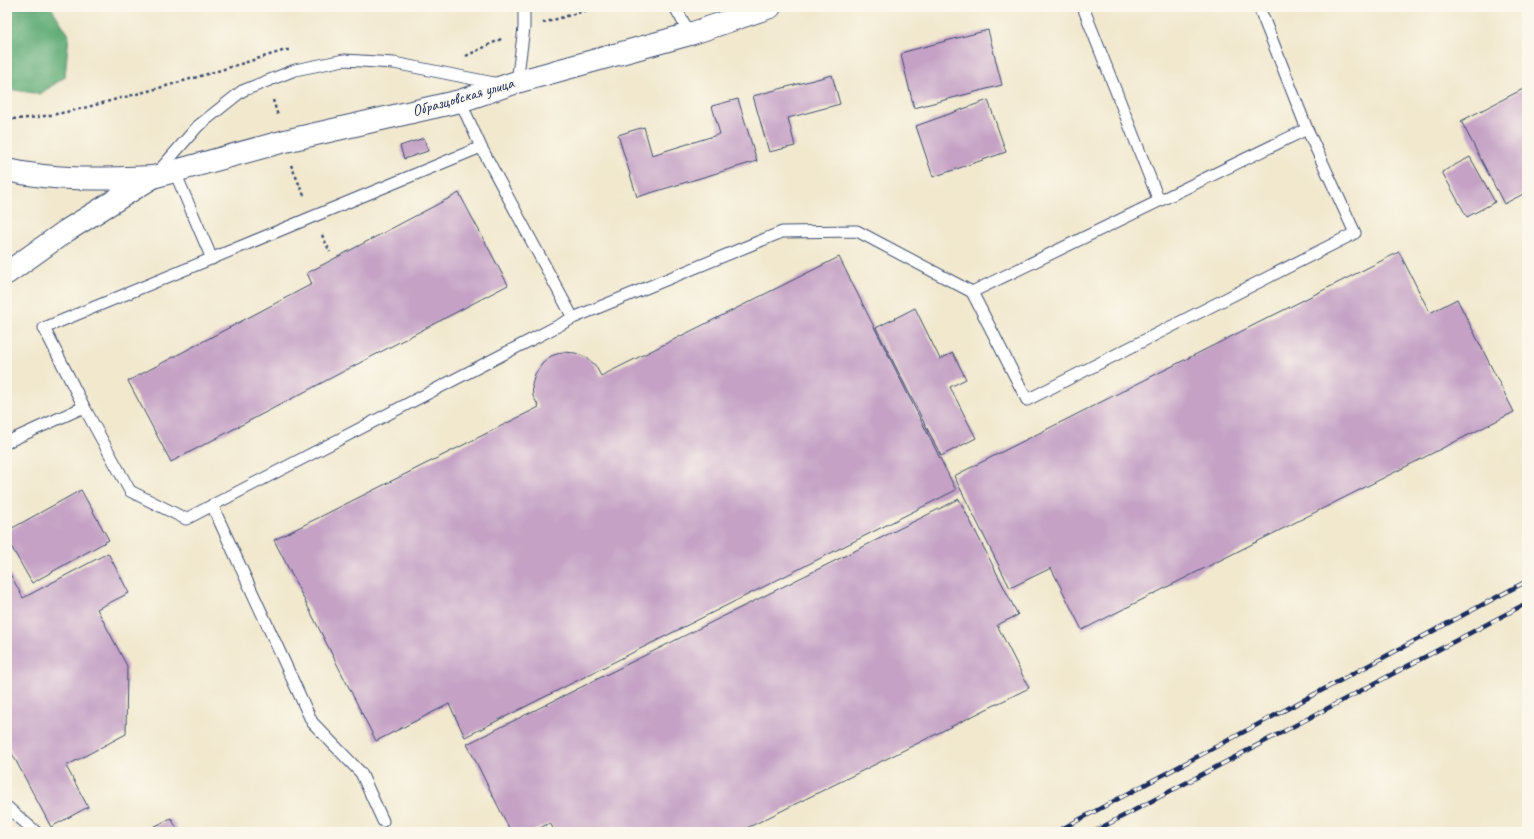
<svg xmlns="http://www.w3.org/2000/svg" width="1534" height="839" font-family="Caveat,sans-serif">
  <rect width="100%" height="100%" fill="#fbf7ec"/>
  <filter id="ink" filterUnits="userSpaceOnUse"><feTurbulence type="fractalNoise" baseFrequency=".025" numOctaves="2"/><feDisplacementMap in="SourceGraphic" scale="8" xChannelSelector="R" yChannelSelector="G"/><feConvolveMatrix kernelMatrix="1 2 1 2 8 2 1 2 1" color-interpolation-filters="sRGB"/></filter>
  <filter id="wash" filterUnits="userSpaceOnUse"><feTurbulence type="fractalNoise" baseFrequency=".012" numOctaves="4" result="noise"/><feDisplacementMap in="SourceGraphic" scale="16" xChannelSelector="R" yChannelSelector="G"/><feGaussianBlur stdDeviation="0.9" result="paint"/><feColorMatrix in="noise" values="0 0 0 0 0 0 0 0 0 0 0 0 0 0 0 0 0 1.4 0 .05"/><feComposite in="paint" operator="in"/></filter>
  <g filter="url(#wash)">
    <rect width="100%" height="100%" fill="#f1e8ce"/>
    <!-- forest -->
    <path fill="#61ac76" stroke="#3e6e6a" d="M 7,7 L 51,7 L 69,35 L 65,77 L 40,94 L 7,89 Z"/>
    <g id="blocks">
      <!-- building -->
      <path fill="#c4a1c5" d="M 988,30 L 1002,85 L 914,108 L 901,55 L 904,52 Z
        M 832,75 L 840,104 L 788,118 L 795,146 L 769,152 L 753,96 Z
        M 1527,87 L 1527,192 L 1504,204 L 1461,121 Z
        M 738,99 L 757,161 L 637,197 L 618,135 L 644,127 L 652,155 L 720,134 L 712,106 Z
        M 988,100 L 1006,152 L 933,177 L 916,126 Z
        M 424,138 L 428,151 L 404,159 L 400,146 Z
        M 1470,157 L 1495,202 L 1467,217 L 1442,172 Z
        M 459,193 L 508,285 L 171,462 L 128,381 L 312,284 L 307,273 Z
        M 1399,252 L 1430,313 L 1457,299 L 1514,412 L 1082,630 L 1051,568 L 1010,588 L 954,476 Z
        M 839,257 L 956,490 L 465,737 L 449,704 L 376,741 L 274,540 L 539,407 L 533,396 L 532,385 L 535,374 L 542,364 L 551,356 L 563,352 L 575,353 L 586,357 L 595,365 L 601,376 Z
        M 915,308 L 940,359 L 953,353 L 966,379 L 950,387 L 976,438 L 941,456 L 876,328 Z
        M 81,490 L 109,540 L 32,583 L 7,539 L 7,531 Z
        M 959,499 L 1018,615 L 997,625 L 1029,688 L 739,832 L 555,832 L 550,823 L 532,832 L 511,832 L 467,744 Z
        M 108,553 L 129,593 L 97,609 L 127,666 L 126,734 L 66,766 L 88,807 L 51,827 L 7,744 L 7,571 L 9,572 L 23,598 Z
        M 171,818 L 179,832 L 144,832 Z"/>
    </g>
  </g>
  <g filter="url(#ink)">
    <use href="#blocks" fill-opacity="0" stroke="#3b4b6f" stroke-width="1"/>
    <g fill="none" stroke-linecap="round" stroke-linejoin="round">
      <defs>
        <path id="service" d="M 675,7 L 690,34
          M 1083,7 L 1159,201
          M 517,82 L 524,28 L 524,7
          M 174,170 L 212,259
          M 157,173 L 198,126 L 242,91 L 295,70 L 344,60 L 394,63 L 499,84
          M 972,292 L 1027,400 L 1355,233 L 1307,129
          M 573,318 L 782,232 L 857,231 L 972,292 L 1307,129 L 1259,7
          M 84,407 L 44,328 L 481,147
          M 7,442 L 84,407 L 130,491 L 186,519 L 573,318 L 481,147 L 460,101
          M 212,505 L 312,722 L 361,773 L 383,821
          M 7,807 L 36,832"/>
        <path id="secondary" d="M 7,170 C 55,181 104,179 152,177
          M 7,273 L 66,231 L 153,177 L 285,141 L 460,101 L 517,82 L 690,34 L 770,7"/>
      </defs>
      <!-- service casing -->
      <use href="#service" stroke="#3b4b6f" stroke-width="13"/>
      <!-- secondary casing -->
      <use href="#secondary" stroke="#3b4b6f" stroke-width="24"/>
      <!-- path -->
      <path stroke="#3b4b6f" stroke-width="2.5" stroke-dasharray="3 3" stroke-linecap="butt" d="M 543,23 L 598,7
        M 466,56 L 503,38
        M 273,100 L 278,116
        M 7,119 C 45,119 81,109 117,99 C 174,85 230,67 286,50 L 289,50
        M 291,165 L 305,198
        M 322,235 L 330,252"/>
      <!-- service -->
      <use href="#service" stroke="#fff" stroke-width="11"/>
      <!-- secondary -->
      <use href="#secondary" stroke="#fff" stroke-width="22"/>
      <defs>
        <path id="rail" d="M 1056,832 L 1527,581
          M 1093,832 L 1527,603"/>
      </defs>
      <!-- rail casing -->
      <use href="#rail" stroke="#1b2f5e" stroke-width="4.5"/>
      <!-- rail -->
      <use href="#rail" stroke="#fbf7ec" stroke-width="3" stroke-dasharray="9" stroke-linecap="butt"/>
    </g>
  </g>
  <g text-anchor="middle" dominant-baseline="central" stroke-width="3" stroke-linejoin="round" paint-order="stroke">
    <!-- street labels -->
    <g font-size="16" fill="#1b2f5e" stroke="#fbf7ec">
      <text transform="translate(463 97) rotate(-16)">Образцовская улица</text>
    </g>
  </g>
  <!-- margin -->
  <rect width="1534" height="839" fill="none" stroke="#fbf7ec" stroke-width="24"/>
</svg>
